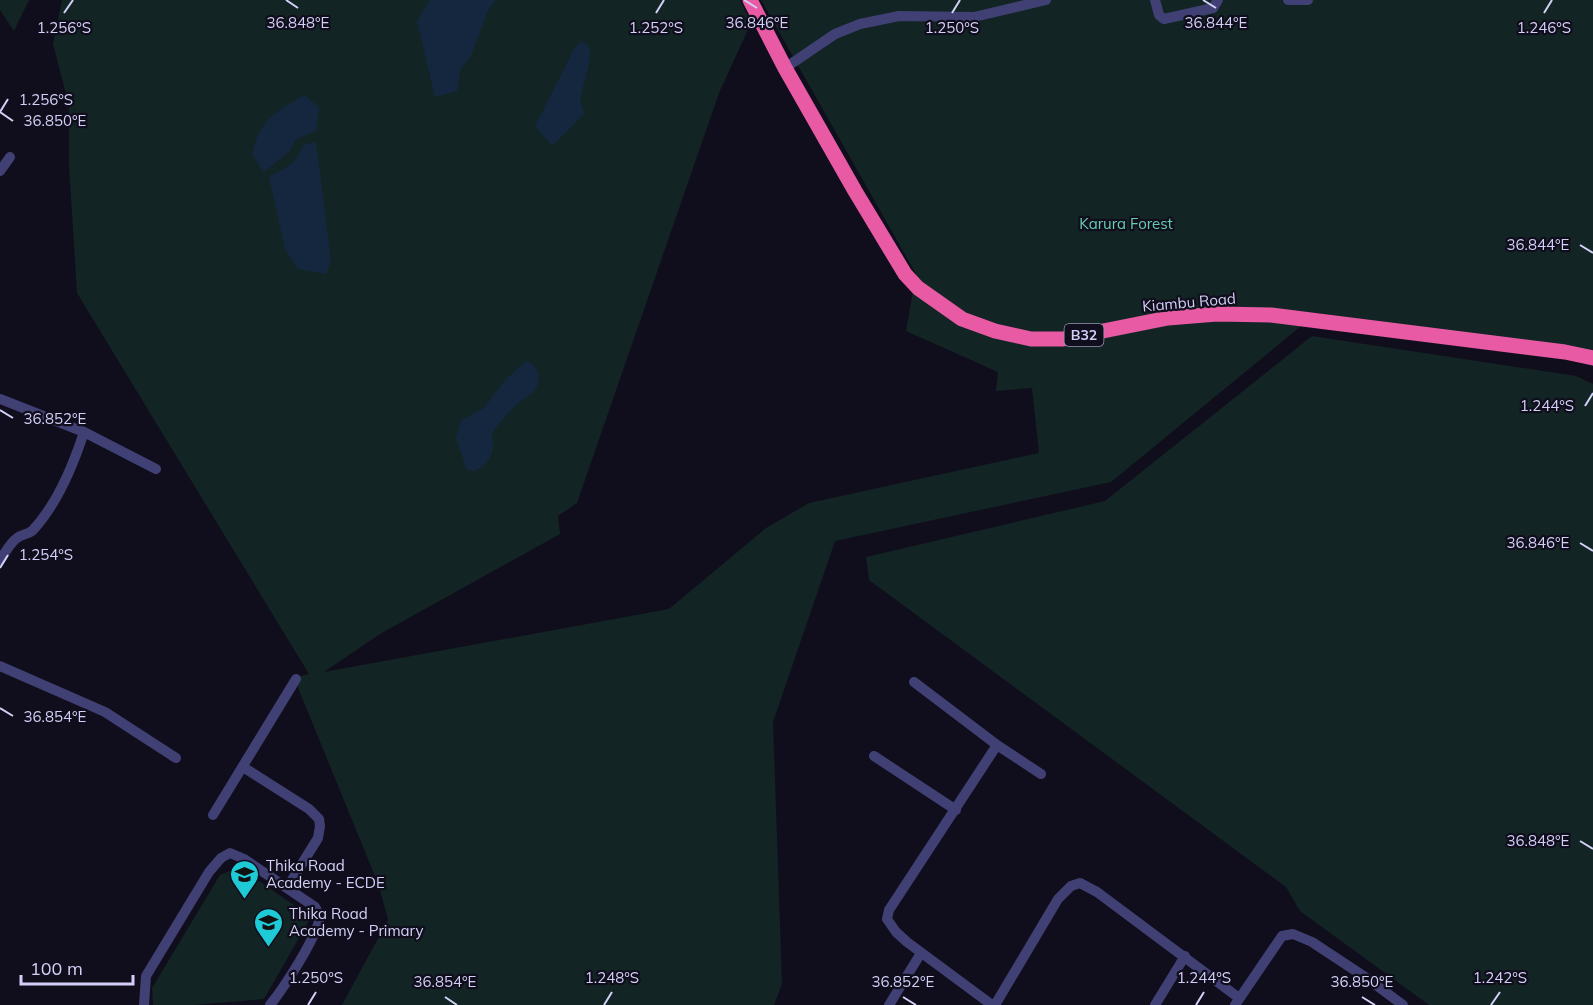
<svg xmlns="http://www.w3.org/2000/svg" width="1593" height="1005" font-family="Mulish,sans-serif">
  <rect width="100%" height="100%" fill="#100e1c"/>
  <!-- green -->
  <path fill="#122524" d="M 0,0 L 29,0 L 14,31 L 0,10 Z
    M 62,0 L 740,0 L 751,23 L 719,93 L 577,503 L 558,516 L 560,534 L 380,634 L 324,672 L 669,609 L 766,528 L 809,503 L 1039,453 L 1032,388 L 996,391 L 998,372 L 906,331 L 916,274 L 761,0 L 1593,0 L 1593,355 L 1317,313 L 1111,482 L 835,541 L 773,722 L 782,984 L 774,1005 L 342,1005 L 388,920 L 379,886 L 294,678 L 309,674 L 77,293 L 69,166 L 69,105 L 53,44 Z
    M 1312,336 L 1576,376 L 1593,384 L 1593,1005 L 1429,1005 L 1300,911 L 1286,887 L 869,580 L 866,557 L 1105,501 Z
    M 239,867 L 311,917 L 264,999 L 194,1005 L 153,1005 L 152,988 L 220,875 Z"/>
  <!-- water -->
  <path fill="#15273f" d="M 430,0 L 496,0 L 488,10 L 471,56 L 461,68 L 457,91 L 435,97 L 417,21 Z
    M 582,41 L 590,48 L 589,65 L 580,99 L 584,114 L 552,146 L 535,126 L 575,47 Z
    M 304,95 L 319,107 L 316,131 L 296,139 L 290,151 L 264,172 L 252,155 C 259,119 275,113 304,95 Z
    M 316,142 L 331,261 L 326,274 L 298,269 L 285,249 L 269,177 L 293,163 L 304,145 Z
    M 526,361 C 538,364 542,378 536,389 C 532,395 522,399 517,404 C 507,413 499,423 492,434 C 495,452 491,462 475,471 L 467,470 L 456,438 L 461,420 L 484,408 L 505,380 Z"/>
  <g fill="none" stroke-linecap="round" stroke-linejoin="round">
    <!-- minor -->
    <path stroke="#404075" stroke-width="10" d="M 1155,0 L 1159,15 L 1164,19 L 1213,8 L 1218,0
      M 1288,0 L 1308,0
      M 785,68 L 835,34 L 860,24 L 899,16 L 974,17 L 1046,0
      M 0,171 L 10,157
      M 0,399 L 84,432 L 156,469
      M 0,560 C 5,553 10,543 17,538 C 22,534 28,535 33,530 C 58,503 73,466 84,432
      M 0,666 L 105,712 L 176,758
      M 914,682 L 997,745 L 1041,774
      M 874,756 L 956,810
      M 243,767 L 309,809 L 319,819 L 320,826 L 318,838 L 287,888
      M 213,815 L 296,679
      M 144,1005 L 146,976 L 209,872 L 221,858 L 230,853 L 244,859 L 315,907 L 320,916 C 318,936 283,989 270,1005
      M 889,1005 L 921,953
      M 992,1005 L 907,942 L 896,932 L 887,919 L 889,910 L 997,745
      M 995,1005 L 1058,899 L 1071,886 L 1080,883 L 1097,892 L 1239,998
      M 1155,1005 L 1185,956
      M 1235,1005 L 1282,936 L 1293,934 L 1312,942 L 1368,979 L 1403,1005"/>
    <!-- highway -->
    <path stroke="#e85ba4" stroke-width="15" d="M 750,0 L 785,68 L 855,191 L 905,274 L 918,288 L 962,319 L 995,331 L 1031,339 L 1063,339 L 1168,318 L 1217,314 L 1271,315 L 1565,352 L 1593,358"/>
  </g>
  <!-- ticks -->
  <path fill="none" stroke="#d3d0f8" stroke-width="2" d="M 286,0 L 298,8M 744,0 L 757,8M 1203,0 L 1216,8M 64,13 L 73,0M 656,13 L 664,0M 952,13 L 960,0M 1544,13 L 1552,0M 0,112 L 13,121M 0,112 L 8,99M 1580,245 L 1593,253M 1585,406 L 1593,393M 0,410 L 13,418M 1580,543 L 1593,551M 0,568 L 8,555M 0,708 L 13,716M 1580,841 L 1593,849M 445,997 L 457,1005M 903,997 L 916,1005M 1362,997 L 1375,1005M 308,1005 L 316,992M 604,1005 L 612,992M 1196,1005 L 1204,992M 1491,1005 L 1500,992"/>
  <!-- icons -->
  <defs>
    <symbol id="school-pin" viewBox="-11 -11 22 30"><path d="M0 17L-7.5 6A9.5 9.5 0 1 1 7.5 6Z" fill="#1ecad6" stroke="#100e1c"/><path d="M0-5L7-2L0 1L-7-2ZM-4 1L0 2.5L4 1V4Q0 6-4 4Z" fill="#111"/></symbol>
  </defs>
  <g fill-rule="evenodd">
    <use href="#school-pin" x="228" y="858" width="33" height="45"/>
    <use href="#school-pin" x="252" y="906" width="33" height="45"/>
  </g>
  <g text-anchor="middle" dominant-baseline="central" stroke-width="4.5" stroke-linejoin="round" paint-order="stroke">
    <!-- shield labels -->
    <rect fill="#100e1c" stroke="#9896b6" stroke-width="1.5" x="1064.5" y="324" width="39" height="22" rx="4.5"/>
    <g font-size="14" font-weight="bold" fill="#d3d0f8">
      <text x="1084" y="335">B32</text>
    </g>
    <!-- park labels -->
    <g font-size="15" fill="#67cdb0" stroke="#100e1c">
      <text x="1126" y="223">Karura Forest</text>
    </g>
    <!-- street labels -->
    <g font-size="15" fill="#d3d0f8" stroke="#100e1c">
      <text transform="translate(1189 302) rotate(-5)">Kiambu Road</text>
    </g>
    <!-- poi labels -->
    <g font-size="15" fill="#d3d0f8" stroke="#100e1c" text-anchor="start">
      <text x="266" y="865">Thika Road<tspan x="266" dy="17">Academy - ECDE</tspan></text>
      <text x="289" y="913">Thika Road<tspan x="289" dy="17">Academy - Primary</tspan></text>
    </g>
  </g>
  <g font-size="15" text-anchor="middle" fill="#d3d0f8" stroke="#100e1c" stroke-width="4.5" stroke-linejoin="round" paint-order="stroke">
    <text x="757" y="28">36.846°E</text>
    <text x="1216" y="28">36.844°E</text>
    <text x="298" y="28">36.848°E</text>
    <text x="64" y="33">1.256°S</text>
    <text x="952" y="33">1.250°S</text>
    <text x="656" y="33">1.252°S</text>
    <text x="1544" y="33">1.246°S</text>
    <text x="46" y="105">1.256°S</text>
    <text x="55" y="126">36.850°E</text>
    <text x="1538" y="250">36.844°E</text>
    <text x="1547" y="411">1.244°S</text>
    <text x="55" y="424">36.852°E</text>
    <text x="1538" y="548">36.846°E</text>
    <text x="46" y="560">1.254°S</text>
    <text x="55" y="722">36.854°E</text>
    <text x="1538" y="846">36.848°E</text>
    <text x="316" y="983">1.250°S</text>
    <text x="612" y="983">1.248°S</text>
    <text x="1204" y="983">1.244°S</text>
    <text x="1500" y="983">1.242°S</text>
    <text x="445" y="987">36.854°E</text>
    <text x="903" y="987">36.852°E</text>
    <text x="1362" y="987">36.850°E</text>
  </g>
  <!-- scale -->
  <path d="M21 975v9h112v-9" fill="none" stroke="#d3d0f8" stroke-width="3"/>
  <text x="30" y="975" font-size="18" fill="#d3d0f8" stroke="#100e1c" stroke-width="4.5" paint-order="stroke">100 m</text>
</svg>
